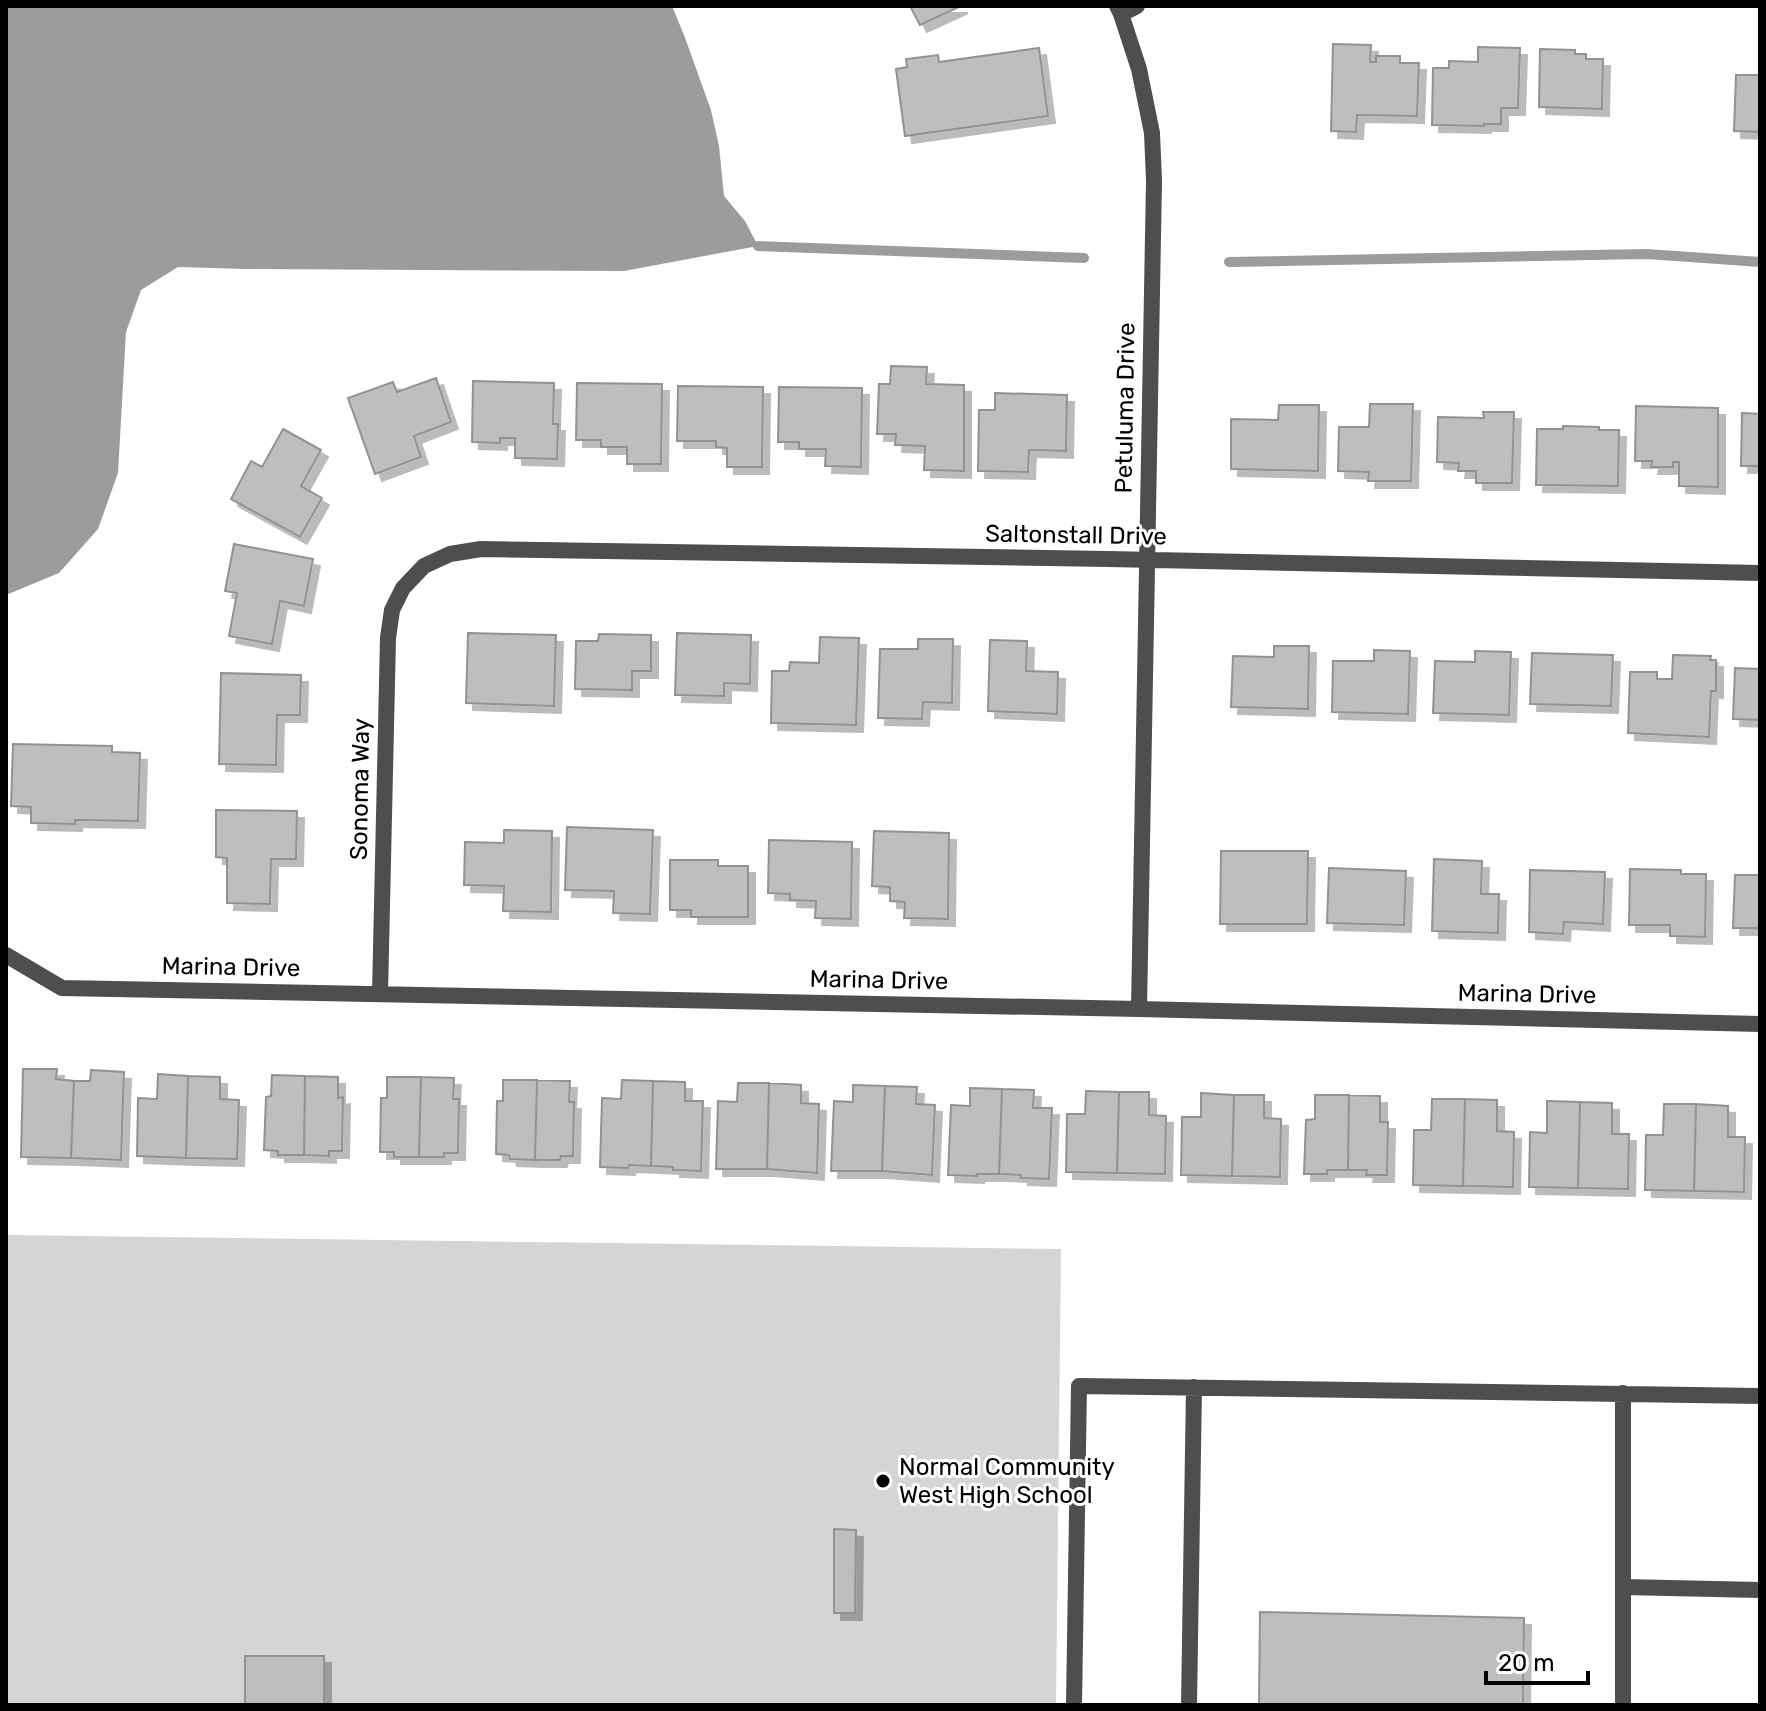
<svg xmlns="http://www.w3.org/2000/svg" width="1766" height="1711" font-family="Rubik,sans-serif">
  <defs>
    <filter id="shadow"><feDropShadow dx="7" dy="7" stdDeviation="0" flood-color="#0004"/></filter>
  </defs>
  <rect width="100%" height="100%" fill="#fff"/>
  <!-- green -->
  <path fill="#d5d5d5" d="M 6,1235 L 1061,1249 L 1056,1705 L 6,1705 Z"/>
  <!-- water -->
  <path fill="#9c9c9c" d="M 6,6 L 672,6 L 684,35 L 711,110 L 719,146 L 724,196 L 745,221 L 758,246 L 624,271 L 245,269 L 178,267 L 141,290 L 126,332 L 118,473 L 98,529 L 59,573 L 6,595 Z"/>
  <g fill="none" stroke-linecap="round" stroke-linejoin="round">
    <!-- stream -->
    <path stroke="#9c9c9c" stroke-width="10" d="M 758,246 L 1084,258
      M 1229,262 L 1647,254 L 1760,262"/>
  </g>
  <!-- building -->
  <path fill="#bebebe" stroke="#929292" stroke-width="2" filter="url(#shadow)" d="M 910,6 L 961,6 L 920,25 Z
    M 1333,44 L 1371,45 L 1370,62 L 1376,62 L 1376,56 L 1400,56 L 1400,63 L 1419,63 L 1417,116 L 1357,115 L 1356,132 L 1331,131 Z
    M 1478,47 L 1520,48 L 1518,108 L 1501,108 L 1501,124 L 1484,124 L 1484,126 L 1432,125 L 1433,68 L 1449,68 L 1449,61 L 1478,62 Z
    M 1039,48 L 1048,116 L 905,136 L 896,69 L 907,67 L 906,59 L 938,55 L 939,62 Z
    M 1540,49 L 1575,50 L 1575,54 L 1586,54 L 1586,59 L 1603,59 L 1602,109 L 1539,107 Z
    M 1736,75 L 1760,75 L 1760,132 L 1734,131 Z
    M 891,366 L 927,367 L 926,384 L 964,385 L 964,471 L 924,470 L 925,446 L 895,445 L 896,434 L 877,434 L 879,384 L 890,384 Z
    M 436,378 L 451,422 L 414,436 L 421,457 L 375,474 L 348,398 L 393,382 L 397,392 Z
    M 473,381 L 554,383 L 553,424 L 558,424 L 557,459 L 515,458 L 515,438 L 500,438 L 500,443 L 472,442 Z
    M 577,383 L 662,384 L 661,464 L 627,464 L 627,447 L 601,447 L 601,440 L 576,440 Z
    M 678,386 L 763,387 L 762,467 L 727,467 L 727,448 L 716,447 L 716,441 L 677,441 Z
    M 779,387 L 862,388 L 861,467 L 825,466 L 826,449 L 799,449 L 799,442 L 778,442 Z
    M 995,393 L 1067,395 L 1066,451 L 1029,450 L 1028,472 L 978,471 L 979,410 L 995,410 Z
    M 1370,404 L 1413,404 L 1411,481 L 1368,481 L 1369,472 L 1338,471 L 1339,427 L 1369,427 Z
    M 1279,405 L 1319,405 L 1318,471 L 1231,469 L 1231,419 L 1278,420 Z
    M 1636,406 L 1718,408 L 1718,487 L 1679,486 L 1679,462 L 1673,462 L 1673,467 L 1651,467 L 1652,461 L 1635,461 Z
    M 1483,412 L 1514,412 L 1512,483 L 1476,483 L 1476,471 L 1458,471 L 1459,463 L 1437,462 L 1438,417 L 1484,418 Z
    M 1742,413 L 1760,414 L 1760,466 L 1741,466 Z
    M 1563,426 L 1599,427 L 1599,430 L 1619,430 L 1618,486 L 1536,485 L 1537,429 L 1563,429 Z
    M 283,429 L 321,450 L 301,486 L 322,498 L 300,537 L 231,499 L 251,461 L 262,467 Z
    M 234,544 L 313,559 L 304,606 L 280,601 L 272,644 L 229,636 L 237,593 L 225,591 Z
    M 468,633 L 556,635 L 554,706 L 466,703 Z
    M 677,633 L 751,635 L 750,684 L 724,683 L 724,696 L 675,695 Z
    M 599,634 L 651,635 L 651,671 L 632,671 L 632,690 L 575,689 L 576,641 L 598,641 Z
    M 820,637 L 859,638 L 856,725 L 771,723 L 772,671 L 789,671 L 790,662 L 819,663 Z
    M 918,639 L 953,639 L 952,703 L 923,702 L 922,719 L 878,718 L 880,649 L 918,649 Z
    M 990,640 L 1027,641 L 1026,671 L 1058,672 L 1057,714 L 988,711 Z
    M 1274,646 L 1309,646 L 1308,709 L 1231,707 L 1233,656 L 1274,657 Z
    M 1374,650 L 1410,651 L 1408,714 L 1332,712 L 1333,661 L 1374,661 Z
    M 1475,651 L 1511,652 L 1509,715 L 1433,713 L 1435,661 L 1475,662 Z
    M 1532,653 L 1613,655 L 1611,706 L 1530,704 Z
    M 1673,655 L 1711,656 L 1710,660 L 1716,660 L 1716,691 L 1711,691 L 1709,737 L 1628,733 L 1630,672 L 1657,672 L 1657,679 L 1672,679 Z
    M 1735,668 L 1760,669 L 1760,720 L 1733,719 Z
    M 221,673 L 301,675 L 300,715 L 277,715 L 276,765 L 219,764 Z
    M 13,744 L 112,746 L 112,752 L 140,753 L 138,821 L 75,820 L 75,824 L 31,823 L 31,807 L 11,806 Z
    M 216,810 L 297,811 L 296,859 L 271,859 L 270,904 L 227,903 L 227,858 L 216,857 Z
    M 567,827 L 653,830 L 650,914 L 613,913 L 614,891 L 565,890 Z
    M 504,830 L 552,831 L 551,912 L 503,911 L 504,886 L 464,885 L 465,842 L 504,843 Z
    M 874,831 L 949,833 L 948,919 L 904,918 L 905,902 L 890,901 L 890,887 L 872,886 Z
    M 769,840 L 852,842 L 851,919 L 815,918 L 816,901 L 790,900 L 790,894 L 768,893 Z
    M 1221,851 L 1308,851 L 1307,924 L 1220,924 Z
    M 1434,859 L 1482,861 L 1481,894 L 1499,894 L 1498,933 L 1432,931 Z
    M 670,860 L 718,860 L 718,866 L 748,866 L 748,917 L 691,917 L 691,910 L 670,910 Z
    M 1329,868 L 1406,871 L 1404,925 L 1327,923 Z
    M 1630,869 L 1681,870 L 1681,874 L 1706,874 L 1705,937 L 1670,936 L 1670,925 L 1629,925 Z
    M 1530,870 L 1605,872 L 1603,924 L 1564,922 L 1563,934 L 1529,932 Z
    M 1735,875 L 1760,875 L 1760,928 L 1733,928 Z
    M 23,1069 L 57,1069 L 56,1079 L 74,1081 L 71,1158 L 21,1157 Z
    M 91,1070 L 124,1072 L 121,1160 L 71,1158 L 74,1081 L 90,1081 Z
    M 158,1074 L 188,1076 L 186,1158 L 137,1156 L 138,1098 L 157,1099 Z
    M 272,1075 L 305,1076 L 304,1155 L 278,1155 L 278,1151 L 264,1150 L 266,1097 L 271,1096 Z
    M 188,1076 L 220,1077 L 220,1099 L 239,1100 L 237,1159 L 186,1158 Z
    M 305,1076 L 338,1077 L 338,1098 L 343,1097 L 342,1151 L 329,1151 L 329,1156 L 304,1155 Z
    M 387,1077 L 421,1077 L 419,1157 L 394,1157 L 394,1152 L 380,1152 L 381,1098 L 387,1098 Z
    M 421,1077 L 454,1078 L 453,1099 L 459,1099 L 458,1153 L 444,1153 L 444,1157 L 419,1157 Z
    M 503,1080 L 537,1080 L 535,1160 L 510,1159 L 509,1155 L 496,1154 L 497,1101 L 503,1101 Z
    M 537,1080 L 570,1081 L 569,1102 L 574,1102 L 573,1156 L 561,1156 L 560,1160 L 535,1160 Z
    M 622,1080 L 653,1081 L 651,1166 L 629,1165 L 628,1168 L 600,1167 L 602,1098 L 621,1099 Z
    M 653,1081 L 685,1082 L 685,1101 L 703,1101 L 701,1171 L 673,1170 L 673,1167 L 651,1166 Z
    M 738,1083 L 769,1083 L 767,1169 L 716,1169 L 718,1101 L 737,1102 Z
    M 769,1083 L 801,1085 L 801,1103 L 819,1104 L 817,1173 L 767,1169 Z
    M 853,1085 L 885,1086 L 882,1171 L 831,1171 L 834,1101 L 853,1102 Z
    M 885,1086 L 917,1087 L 916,1104 L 935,1105 L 932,1175 L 882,1171 Z
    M 970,1088 L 1002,1089 L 999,1174 L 977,1174 L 977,1176 L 948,1175 L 951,1105 L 970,1106 Z
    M 1002,1089 L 1034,1090 L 1033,1108 L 1052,1108 L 1049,1179 L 1021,1178 L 1021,1175 L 999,1174 Z
    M 1086,1091 L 1119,1092 L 1117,1173 L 1066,1172 L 1067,1114 L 1085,1114 Z
    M 1119,1092 L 1149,1092 L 1149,1115 L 1166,1116 L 1165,1174 L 1117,1173 Z
    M 1201,1093 L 1234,1095 L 1232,1176 L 1181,1175 L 1182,1117 L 1201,1117 Z
    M 1234,1095 L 1264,1095 L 1264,1118 L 1281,1119 L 1280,1177 L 1232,1176 Z
    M 1315,1095 L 1349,1095 L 1348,1170 L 1327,1170 L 1327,1174 L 1304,1174 L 1306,1120 L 1315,1119 Z
    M 1349,1095 L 1380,1096 L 1380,1122 L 1388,1122 L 1387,1175 L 1366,1175 L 1367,1170 L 1348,1170 Z
    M 1432,1099 L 1465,1099 L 1463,1186 L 1413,1185 L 1414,1130 L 1431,1130 Z
    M 1465,1099 L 1497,1100 L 1497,1131 L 1514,1132 L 1513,1187 L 1463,1186 Z
    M 1547,1101 L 1580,1102 L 1578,1188 L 1529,1187 L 1530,1132 L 1547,1133 Z
    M 1580,1102 L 1612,1103 L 1612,1134 L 1629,1134 L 1628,1189 L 1578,1188 Z
    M 1664,1104 L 1696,1104 L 1694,1191 L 1645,1190 L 1646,1135 L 1663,1135 Z
    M 1696,1104 L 1728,1106 L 1728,1137 L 1745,1137 L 1744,1192 L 1694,1191 Z
    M 834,1529 L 856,1530 L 855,1613 L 834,1613 Z
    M 1260,1612 L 1524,1618 L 1523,1705 L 1259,1705 Z
    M 245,1656 L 324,1656 L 324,1705 L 245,1705 Z"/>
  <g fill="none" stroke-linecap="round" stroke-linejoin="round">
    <!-- service -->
    <path stroke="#4e4e4e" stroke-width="16" d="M 1623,1587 L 1760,1590
      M 1074,1705 L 1079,1386 L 1760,1396
      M 1189,1705 L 1194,1387
      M 1623,1705 L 1623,1393"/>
    <!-- minor -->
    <path stroke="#4e4e4e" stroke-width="16" d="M 1117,6 L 1121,14 L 1139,69 L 1152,133 L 1154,181 L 1139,1009
      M 1121,14 L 1137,6
      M 6,955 L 62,988 L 1139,1009 L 1760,1024
      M 380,994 L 388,638 L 392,610 L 403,588 L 424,566 L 450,554 L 481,549 L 1108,559 L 1760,573"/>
  </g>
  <!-- markers -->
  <circle fill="#000" stroke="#fff" stroke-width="3" cx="883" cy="1481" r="8"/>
  <g text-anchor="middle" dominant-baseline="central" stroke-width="6" stroke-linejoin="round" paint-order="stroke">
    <!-- street labels -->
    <g font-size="24" fill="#000" stroke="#fff">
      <text transform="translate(1125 408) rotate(-89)">Petuluma Drive</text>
      <text transform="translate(1076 535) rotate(1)">Saltonstall Drive</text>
      <text transform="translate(360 789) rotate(-89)">Sonoma Way</text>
      <text transform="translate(231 967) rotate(1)">Marina Drive</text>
      <text transform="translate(879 980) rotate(1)">Marina Drive</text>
      <text transform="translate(1527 994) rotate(1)">Marina Drive</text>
    </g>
    <!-- poi labels -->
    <g font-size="24" fill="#000" stroke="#fff" text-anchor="start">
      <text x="899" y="1467">Normal Community<tspan x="899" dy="28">West High School</tspan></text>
    </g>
  </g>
  <!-- border -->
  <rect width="1766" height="1711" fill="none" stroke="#000000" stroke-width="16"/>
  <!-- scale -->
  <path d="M1486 1671v12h102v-12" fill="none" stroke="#000000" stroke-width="4"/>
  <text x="1498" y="1671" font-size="24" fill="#000000" stroke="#ffffff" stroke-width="6" paint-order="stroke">20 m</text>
</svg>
